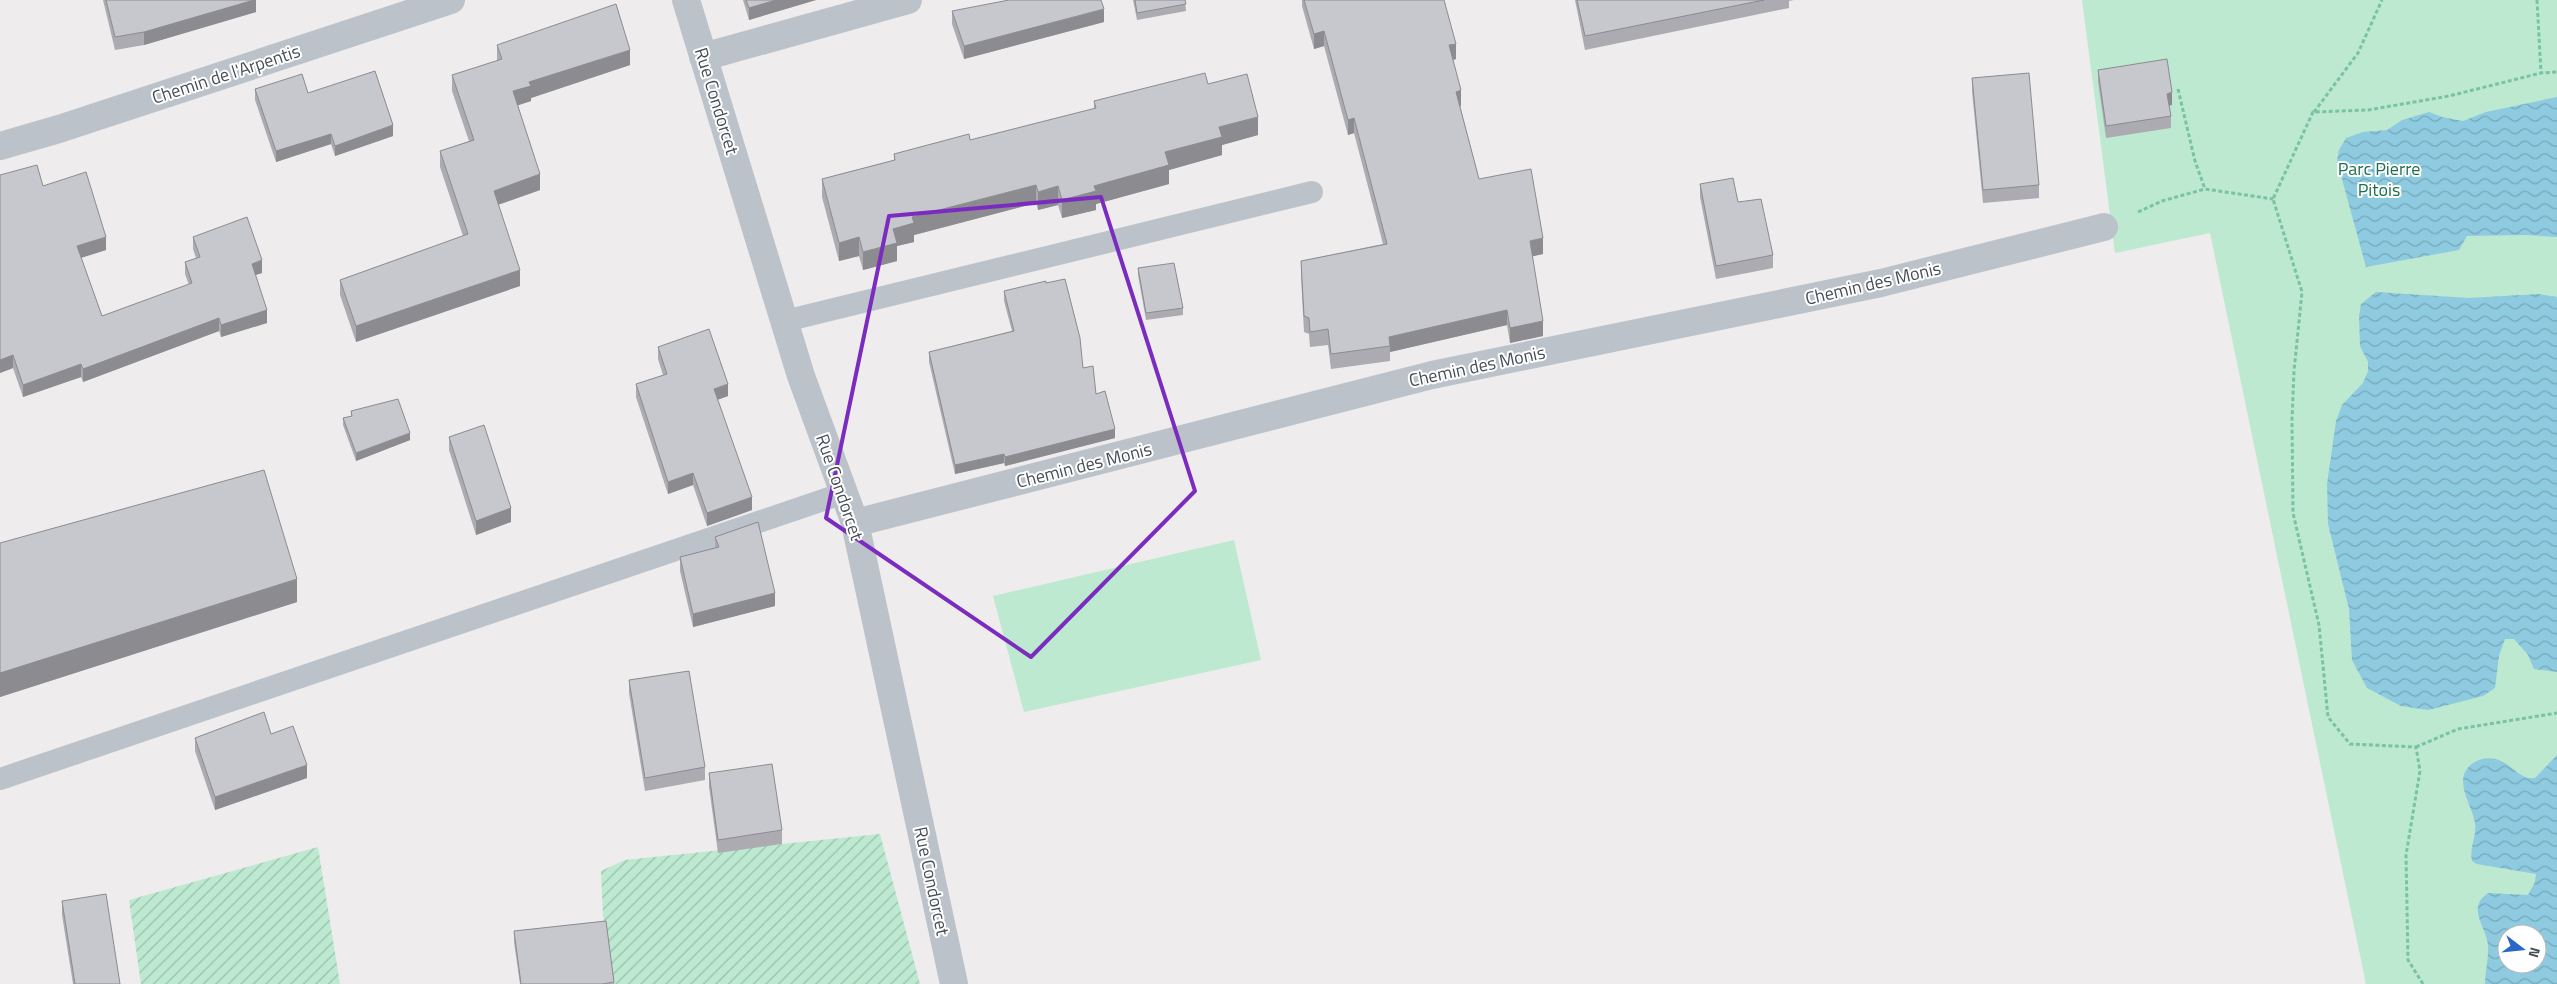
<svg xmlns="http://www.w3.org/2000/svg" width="2557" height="984" font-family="'Titillium Web',sans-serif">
  <defs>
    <pattern id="garden-furrows" width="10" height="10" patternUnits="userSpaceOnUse" patternTransform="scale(1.25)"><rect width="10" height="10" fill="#bde9d1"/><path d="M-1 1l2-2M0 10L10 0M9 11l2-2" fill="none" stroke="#9bbfac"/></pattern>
    <pattern id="water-waves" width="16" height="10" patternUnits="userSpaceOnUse" patternTransform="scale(1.25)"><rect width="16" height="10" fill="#8ecbe1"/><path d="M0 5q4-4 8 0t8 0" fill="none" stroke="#76a7b9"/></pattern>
  </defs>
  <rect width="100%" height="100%" fill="#eeecec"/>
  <!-- green -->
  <path fill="#bde9d1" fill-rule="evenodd" d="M 2082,0 L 2557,0 L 2557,984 L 2366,984 L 2210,233 L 2115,253 ZM 2507,934 L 2537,934 L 2537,964 L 2507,964 Z
    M 1234,540 L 1261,660 L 1024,712 L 993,596 Z"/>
  <!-- garden -->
  <path fill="url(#garden-furrows)" d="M 880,834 L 920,984 L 613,984 L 603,916 L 601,871 L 625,860 L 644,858 Z
    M 318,847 L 340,984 L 141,984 L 129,900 Z"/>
  <!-- water -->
  <path fill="url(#water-waves)" fill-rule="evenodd" d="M 2557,97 L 2557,237 L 2526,235 L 2467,236 L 2459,250 L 2366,267 L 2337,161 L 2339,150 L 2346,138 L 2363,132 L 2387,130 L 2402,120 L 2429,112 L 2442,117 L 2463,121 L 2486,112 Z
    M 2376,292 L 2469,298 L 2539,294 L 2557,297 L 2557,672 L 2534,669 L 2528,655 L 2514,639 L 2505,639 L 2499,656 L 2495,688 L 2483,696 L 2428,710 L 2401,706 L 2367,688 L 2352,660 L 2349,609 L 2328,524 L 2327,484 L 2336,421 L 2342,405 L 2363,383 L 2368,371 L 2368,362 L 2360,346 L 2359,316 L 2361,304 Z
    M 2557,755 L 2557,984 L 2485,984 C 2485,971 2489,958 2488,945 C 2486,926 2466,908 2488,893 L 2528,895 L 2535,882 L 2536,874 L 2477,864 L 2472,861 C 2469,848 2477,836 2475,823 C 2472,804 2451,779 2473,763 C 2480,759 2486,757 2495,759 C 2511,762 2518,780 2535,778 ZM 2507,934 L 2537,934 L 2537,964 L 2507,964 Z"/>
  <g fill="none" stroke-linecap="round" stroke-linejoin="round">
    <!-- path -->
    <path stroke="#79c3a3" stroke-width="3" stroke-dasharray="4 2.5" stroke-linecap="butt" d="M 2537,0 L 2541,73
      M 2178,89 L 2195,161 L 2205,189
      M 2314,112 L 2358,53 L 2382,0
      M 2138,212 L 2162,201 L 2205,189 L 2273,199
      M 2416,747 L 2458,729 L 2557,713
      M 2423,984 L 2408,960 L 2406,855 L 2420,771 L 2416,747 L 2350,744 L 2328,717 L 2319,625 L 2293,513 L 2292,420 L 2294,371 L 2302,292 L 2273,199 L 2313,112 L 2368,110 L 2449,96 L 2541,73 L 2557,72"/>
    <!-- service -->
    <path stroke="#bbc2ca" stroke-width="22" d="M 785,321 L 1312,192
      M 0,779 L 844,493"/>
    <!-- minor -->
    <path stroke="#bbc2ca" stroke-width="28" d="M 686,0 L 801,376 L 855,523 L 954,984
      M 703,57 L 908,0
      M 0,146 L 59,129 L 451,0
      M 855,523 L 1432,375 L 1881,283 L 2104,227"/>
  </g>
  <!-- wall -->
  <path fill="#ababb1" d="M 103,0 L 256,0 L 256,12 L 144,45 L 115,50 Z
    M 743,0 L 816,0 L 749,20 Z
    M 1133,0 L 1185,0 L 1186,11 L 1137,20 Z
    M 1302,0 L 1444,0 L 1456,59 L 1453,60 L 1461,106 L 1460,106 L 1479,179 L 1543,254 L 1532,256 L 1543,336 L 1510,343 L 1507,325 L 1390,352 L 1390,361 L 1331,369 L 1328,345 L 1310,347 L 1309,334 L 1304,332 L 1301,276 L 1301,261 L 1383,244 L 1354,133 L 1348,135 L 1324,46 L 1314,49 L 1302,6 Z
    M 1575,0 L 1794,0 L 1789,1 L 1789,8 L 1585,50 Z
    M 952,11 L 1104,22 L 964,59 L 952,24 Z
    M 497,45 L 630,65 L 531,98 L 531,101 L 518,105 L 540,190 L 498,205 L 520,286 L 356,342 L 340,295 L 340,280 L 463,236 L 440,167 L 440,151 L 469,141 L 452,91 L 452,75 L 497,61 Z
    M 2098,70 L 2172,105 L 2169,105 L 2171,116 L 2171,128 L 2106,138 L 2098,82 Z
    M 1972,78 L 2039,185 L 2039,198 L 1983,203 L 1972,91 Z
    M 1208,84 L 1258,135 L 1222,145 L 1222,155 L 1169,170 L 1169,184 L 1096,204 L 1096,210 L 1062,218 L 1058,205 L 1038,210 L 1036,203 L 914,235 L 914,242 L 897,246 L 897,261 L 863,270 L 859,256 L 839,261 L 822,197 L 822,179 L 894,160 L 894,154 L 970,140 L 1094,109 L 1094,101 Z
    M 255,89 L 308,93 L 393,136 L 335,156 L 331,144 L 276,162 L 255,100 Z
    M 1700,184 L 1738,202 L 1773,255 L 1773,268 L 1716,279 L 1700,197 Z
    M 43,186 L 106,250 L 81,258 L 102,316 L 189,285 L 185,274 L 185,262 L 196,258 L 193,249 L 193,237 L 262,273 L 255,275 L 267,323 L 221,337 L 219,331 L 83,382 L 81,377 L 23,397 L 13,368 L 0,373 Z
    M 1138,268 L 1183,308 L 1183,315 L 1146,320 L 1138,275 Z
    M 1046,283 L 1083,368 L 1096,394 L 1115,438 L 1005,466 L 1004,463 L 955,474 L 929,362 L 929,352 L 1012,331 L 1004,301 L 1004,291 Z
    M 658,347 L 728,396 L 717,400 L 752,510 L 707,526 L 693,485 L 668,494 L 636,397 L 636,384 L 663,375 L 658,359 Z
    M 351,411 L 410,440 L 356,461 L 343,425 L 343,418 L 351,416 Z
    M 449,437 L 511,522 L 476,535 L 449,450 Z
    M 715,537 L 775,606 L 693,627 L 680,571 L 680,557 L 715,548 Z
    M 0,543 L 297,602 L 0,697 Z
    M 629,680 L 705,767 L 705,780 L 645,791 L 629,693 Z
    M 271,734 L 307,778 L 215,810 L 195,751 L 195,738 Z
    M 709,773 L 782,830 L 782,844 L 718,853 L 709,787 Z
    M 62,901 L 120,984 L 73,984 L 62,915 Z
    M 606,921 L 614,984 L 520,984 L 514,942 L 514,931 Z"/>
  <!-- shaded-wall -->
  <path fill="#8b8b90" d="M 254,0 L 256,0 L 256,12 L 144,45 L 144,32 Z
    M 776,0 L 816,0 L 749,20 L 749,8 Z
    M 1104,9 L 1104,22 L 964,59 L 964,46 Z
    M 1324,31 L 1324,46 L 1314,49 L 1314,34 Z
    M 1456,44 L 1456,59 L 1449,61 L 1449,45 Z
    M 630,50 L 630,65 L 531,98 L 531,101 L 513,107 L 513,91 L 529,82 Z
    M 1461,90 L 1461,106 L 1456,107 L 1456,92 Z
    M 2172,92 L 2172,105 L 2167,106 L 2167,94 Z
    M 1258,117 L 1258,135 L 1222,145 L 1222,155 L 1169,170 L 1169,184 L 1096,204 L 1096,210 L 1062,218 L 1062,200 L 1219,127 Z
    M 1354,118 L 1354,133 L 1348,135 L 1348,120 Z
    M 393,125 L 393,136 L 335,156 L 335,146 Z
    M 331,134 L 331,144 L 276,162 L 276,151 Z
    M 540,174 L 540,190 L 494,206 L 494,191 Z
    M 1036,185 L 1036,203 L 914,235 L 914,242 L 897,246 L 897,261 L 863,270 L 863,252 L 893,229 L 912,217 Z
    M 1058,186 L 1058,205 L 1038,210 L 1038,192 Z
    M 106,237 L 106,250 L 77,259 L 77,246 Z
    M 859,237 L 859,256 L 839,261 L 839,243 Z
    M 1543,238 L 1543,254 L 1530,257 L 1530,241 Z
    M 262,260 L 262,273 L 252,276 L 252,264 Z
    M 520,270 L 520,286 L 356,342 L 356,326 Z
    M 267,310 L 267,323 L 221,337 L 221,325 Z
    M 1507,310 L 1507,325 L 1390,352 L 1390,346 L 1389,337 Z
    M 219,318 L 219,331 L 83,382 L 83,369 Z
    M 1543,321 L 1543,336 L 1510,343 L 1510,328 Z
    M 13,355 L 13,368 L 0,373 L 0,360 Z
    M 81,364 L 81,377 L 23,397 L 23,385 Z
    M 728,384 L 728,396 L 714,401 L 714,389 Z
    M 1115,429 L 1115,438 L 1005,466 L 1005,457 Z
    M 410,433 L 410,440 L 356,461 L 356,453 Z
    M 1004,454 L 1004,463 L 955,474 L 955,465 Z
    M 693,473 L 693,485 L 668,494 L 668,482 Z
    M 752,497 L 752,510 L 707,526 L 707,513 Z
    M 511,508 L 511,522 L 476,535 L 476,521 Z
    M 297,579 L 297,602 L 0,697 L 0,673 Z
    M 775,593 L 775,606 L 693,627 L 693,614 Z
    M 307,765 L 307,778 L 215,810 L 215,797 Z"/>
  <!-- building -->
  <path fill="#c7c7ce" stroke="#8b8b90" d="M 106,0 L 254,0 L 144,32 L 115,37 Z
    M 746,0 L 776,0 L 749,8 Z
    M 1009,0 L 1101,0 L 1104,9 L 964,46 L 952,11 Z
    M 1135,0 L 1185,0 L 1186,4 L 1137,13 Z
    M 1304,0 L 1444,0 L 1456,44 L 1449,45 L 1461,90 L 1456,92 L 1479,179 L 1531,169 L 1543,238 L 1530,241 L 1543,321 L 1510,328 L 1507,310 L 1389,337 L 1390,346 L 1331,354 L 1328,329 L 1310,332 L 1309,318 L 1304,316 L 1301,261 L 1387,244 L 1354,118 L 1348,120 L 1324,31 L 1314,34 Z
    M 1577,0 L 1764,0 L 1585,36 Z
    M 616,4 L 630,50 L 529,82 L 531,86 L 513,91 L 540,174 L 494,191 L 520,270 L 356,326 L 340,280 L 468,234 L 440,151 L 474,140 L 452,75 L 502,59 L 497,45 Z
    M 2167,59 L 2172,92 L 2167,94 L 2171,116 L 2106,126 L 2098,70 Z
    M 375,71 L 393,125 L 335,146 L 331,134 L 276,151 L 255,89 L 302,74 L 308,93 Z
    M 1205,73 L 1208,84 L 1247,74 L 1258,117 L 1219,127 L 1222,137 L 1165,152 L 1169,165 L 1094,186 L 1096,191 L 1062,200 L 1058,186 L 1038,192 L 1036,185 L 912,217 L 914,223 L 893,229 L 897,243 L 863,252 L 859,237 L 839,243 L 822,179 L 895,160 L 894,154 L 969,134 L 970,140 L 1096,108 L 1094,101 Z
    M 2029,73 L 2039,185 L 1983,190 L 1972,78 Z
    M 37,165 L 43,186 L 86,172 L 106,237 L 77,246 L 102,316 L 192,283 L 185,262 L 200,257 L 193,237 L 247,217 L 262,260 L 252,264 L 267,310 L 221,325 L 219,318 L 83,369 L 81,364 L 23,385 L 13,355 L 0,360 L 0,175 Z
    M 1733,178 L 1738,202 L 1761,199 L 1773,255 L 1716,266 L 1700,184 Z
    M 1174,263 L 1183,308 L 1146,313 L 1138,268 Z
    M 1065,279 L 1080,338 L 1083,368 L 1093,366 L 1096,394 L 1105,391 L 1115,429 L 1005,457 L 1004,454 L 955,465 L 929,352 L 1014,331 L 1004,291 L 1046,281 L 1046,283 Z
    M 709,329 L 728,384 L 714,389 L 752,497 L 707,513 L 693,473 L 668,482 L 636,384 L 667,374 L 658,347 Z
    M 398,399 L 410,433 L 356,453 L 343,418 L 352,416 L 351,411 Z
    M 484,425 L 511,508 L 476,521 L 449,437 Z
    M 264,470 L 297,579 L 0,673 L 0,543 Z
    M 758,522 L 775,593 L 693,614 L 680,557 L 719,547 L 715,537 Z
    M 689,671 L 705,767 L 645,778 L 629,680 Z
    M 264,712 L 271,734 L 293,726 L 307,765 L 215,797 L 195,738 Z
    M 772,764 L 782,830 L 718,840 L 709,773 Z
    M 106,894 L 120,984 L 75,984 L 62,901 Z
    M 606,921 L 614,982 L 602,984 L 521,984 L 514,931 Z"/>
  <!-- marked area -->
  <path fill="none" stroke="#7b2cbf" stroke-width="4" stroke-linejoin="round" d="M 1101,197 L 1195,491 L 1031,657 L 826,518 L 889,216 Z"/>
  <g text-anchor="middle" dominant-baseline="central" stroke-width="4" stroke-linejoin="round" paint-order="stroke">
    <!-- street labels -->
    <g font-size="18" fill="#464e57" stroke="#fff">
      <text transform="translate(226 74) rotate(-18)">Chemin de l'Arpentis</text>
      <text transform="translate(717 101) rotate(73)">Rue Condorcet</text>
      <text transform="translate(1873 283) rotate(-13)">Chemin des Monis</text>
      <text transform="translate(1477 366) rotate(-12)">Chemin des Monis</text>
      <text transform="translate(1084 465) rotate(-14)">Chemin des Monis</text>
      <text transform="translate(840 487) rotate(71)">Rue Condorcet</text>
      <text transform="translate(932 881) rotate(78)">Rue Condorcet</text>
    </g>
    <!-- park labels -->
    <g font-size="18" fill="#1f6f4c" stroke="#fff">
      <text x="2379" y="168">Parc Pierre<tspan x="2379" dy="21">Pitois</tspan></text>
    </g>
  </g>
  <!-- north arrow -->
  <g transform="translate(2522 949) rotate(106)"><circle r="24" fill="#ffffff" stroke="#b5b8bc"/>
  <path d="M0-4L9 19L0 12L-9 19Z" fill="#2b66c9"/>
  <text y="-8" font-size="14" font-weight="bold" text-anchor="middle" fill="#464e57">N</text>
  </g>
</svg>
